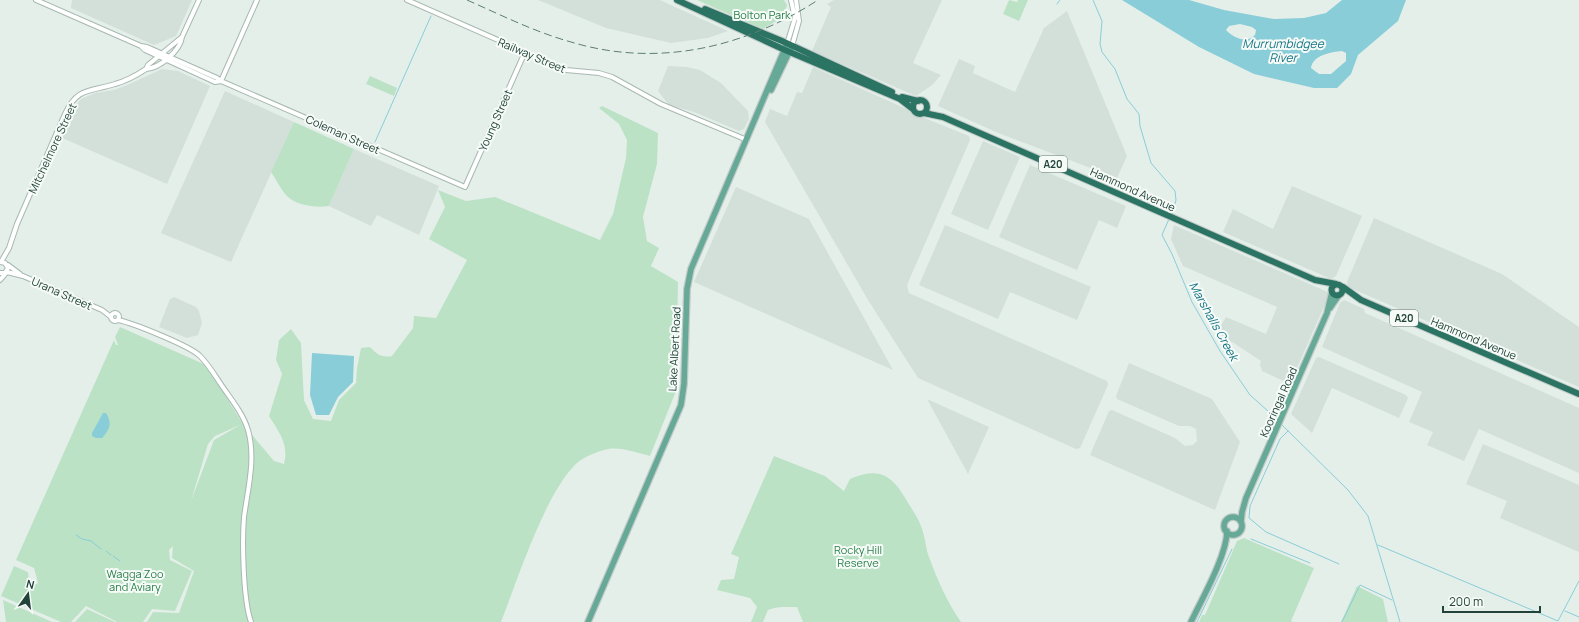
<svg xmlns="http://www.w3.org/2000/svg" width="1579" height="622" font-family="Manrope,sans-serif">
  <rect width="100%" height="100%" fill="#e5efea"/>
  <!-- built -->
  <path fill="#d3dfd9" d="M 72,0 L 192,0 L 176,36 L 154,45 L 71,8 Z
    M 538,0 L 660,0 L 728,31 L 708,38 L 671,43 L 606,28 Z
    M 834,0 L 942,0 L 913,63 L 941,75 L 932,85 L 916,96 L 812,51 L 831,7 L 827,4 Z
    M 1067,11 L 1127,156 L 1117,178 L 998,133 L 938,106 L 959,59 L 975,66 L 973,73 L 1015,92 L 1044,28 Z
    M 668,66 L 687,67 L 700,70 L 721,83 L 748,111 L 749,119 L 744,129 L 739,131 L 694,112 L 669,105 L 658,91 Z
    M 813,67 L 911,111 L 922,117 L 969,136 L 970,140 L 907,285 L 909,293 L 1107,381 L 1108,385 L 1080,448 L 1076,449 L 918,378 L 868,300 L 765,122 L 770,109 L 787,116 L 797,92 L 802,93 Z
    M 162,69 L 178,71 L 210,86 L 167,184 L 60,137 L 72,110 L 81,99 L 95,93 L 114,90 L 125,86 Z
    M 225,91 L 294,122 L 231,262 L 161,233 Z
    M 983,141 L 1020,157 L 988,230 L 951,214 Z
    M 354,149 L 439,186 L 419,235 L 377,215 L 371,226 L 329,206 Z
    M 1030,165 L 1126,206 L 1117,228 L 1099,220 L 1077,270 L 999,237 Z
    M 1292,186 L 1362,216 L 1336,276 L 1331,279 L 1223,232 L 1233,209 L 1273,229 Z
    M 736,187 L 809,219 L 893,370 L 694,282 Z
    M 1374,218 L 1502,274 L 1579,327 L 1579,387 L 1348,287 L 1347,282 Z
    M 945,225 L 1091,287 L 1077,320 L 1010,292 L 998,319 L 919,285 Z
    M 1174,225 L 1330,293 L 1290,384 L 1262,371 L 1260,365 L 1261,361 L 1217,332 L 1226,317 L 1266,334 L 1277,307 L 1183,266 L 1171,239 Z
    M 174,297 L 196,307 L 199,311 L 202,323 L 198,335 L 187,338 L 159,327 L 170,299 Z
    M 1344,300 L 1364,309 L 1365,313 L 1579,408 L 1579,473 L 1479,429 L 1464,461 L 1427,445 L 1433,432 L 1409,422 L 1422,392 L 1322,347 L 1340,303 Z
    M 1319,357 L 1406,395 L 1408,398 L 1399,418 L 1332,388 L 1312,433 L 1291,414 L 1316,358 Z
    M 1129,363 L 1212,399 L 1240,442 L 1215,510 L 1090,455 L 1109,411 L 1112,410 L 1175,438 L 1185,446 L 1193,445 L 1197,441 L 1196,429 L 1190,426 L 1179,426 L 1117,399 L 1116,396 Z
    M 927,399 L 989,427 L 968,474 Z
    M 1483,444 L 1579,485 L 1579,552 L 1500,518 L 1507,501 L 1466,484 Z"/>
  <!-- green -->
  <path fill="#bce2c6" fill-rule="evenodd" d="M 697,0 L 784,0 L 787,5 L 783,17 L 763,29 Z
    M 1009,0 L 1017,2 L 1018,0 L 1028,0 L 1019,21 L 1003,14 Z
    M 370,76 L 397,88 L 394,96 L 366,84 Z
    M 602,106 L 658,133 L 657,164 L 643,217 L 647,241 L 659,248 L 651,266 L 678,282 L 676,391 L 650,456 C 637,453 622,447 608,449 C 599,451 585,456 577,463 C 546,491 517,581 501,622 L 147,622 L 153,612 L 179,613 L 194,571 L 172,558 L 173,546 L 169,550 L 170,560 L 192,571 L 175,611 L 152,609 L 143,622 L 117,622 L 86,606 L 71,622 L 61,622 L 1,596 L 14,566 L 28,572 L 30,588 L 38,583 L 34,568 L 16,560 L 114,340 L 116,345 L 118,345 L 115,337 L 120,327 L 206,365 L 243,424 L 274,461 L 284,464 C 289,444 279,432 269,416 L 282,374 L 276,360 L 279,340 L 291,329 L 301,343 L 304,400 L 313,419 L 331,421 L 339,400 L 356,383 L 357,368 L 361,348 L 370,347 C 377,354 381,358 392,356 L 413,328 L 414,316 L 436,318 L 467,260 L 429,239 L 445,207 L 438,190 L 466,201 L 495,197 L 600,240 L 613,214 L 626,158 L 627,140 L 619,124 L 599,108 ZM 240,425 L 214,440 L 191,501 L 208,444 L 215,436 Z
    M 294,122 L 354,149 L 329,206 C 316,208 297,206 287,196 C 281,190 276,179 271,172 Z
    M 774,456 L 825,476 L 844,491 L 850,479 C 883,465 894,478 910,506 C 916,515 922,525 924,536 C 926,543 926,550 929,557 C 938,581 946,600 961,622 L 803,622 L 797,607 C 787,607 777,606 768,610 L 763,622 L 751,622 L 757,607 L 750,598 L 717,590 L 721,580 L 734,579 L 739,557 L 731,554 Z
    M 1244,538 L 1314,568 L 1291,621 L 1293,622 L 1199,622 L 1202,615 L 1205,615 L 1237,541 Z
    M 1357,586 L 1383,599 L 1388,622 L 1341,622 Z
    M 3,600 L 52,622 L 6,622 Z
    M 87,609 L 115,622 L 75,622 Z"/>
  <!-- water -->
  <path fill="#89cdd8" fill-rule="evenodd" d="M 1122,0 L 1189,0 L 1224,10 L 1274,19 L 1304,18 L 1326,13 L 1342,0 L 1406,0 L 1398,21 L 1358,55 L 1351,74 L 1337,88 L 1314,88 L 1254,74 L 1199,47 ZM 1240,24 L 1252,27 L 1256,30 L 1255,35 C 1246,44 1234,38 1226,30 L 1229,26 ZM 1342,51 L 1346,53 L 1346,61 L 1331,74 L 1319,74 L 1311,68 C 1313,55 1331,52 1342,51 Z
    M 312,353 L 354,356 L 353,382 L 338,397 L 329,415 L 316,415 L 310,395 Z
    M 103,413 L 106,413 C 113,424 109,430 102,438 L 96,438 L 92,436 L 92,433 Z"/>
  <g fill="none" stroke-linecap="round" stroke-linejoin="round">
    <!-- stream -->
    <path stroke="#89cdd8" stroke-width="1" d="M 1093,0 L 1102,21 L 1100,44 L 1102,52 L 1115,69 L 1127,99 L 1139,114 L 1140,126 L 1151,163 L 1175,191 L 1176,200 L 1172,215
      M 1057,4 L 1060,0
      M 375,142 L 431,16
      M 1169,219 L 1162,235 L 1172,254 L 1192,302 L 1220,351 L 1250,395 L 1278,420
      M 1281,424 L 1348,490 L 1368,516 L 1400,622
      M 1288,431 L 1280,439 L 1250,506 L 1249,518 L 1266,532 L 1339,564
      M 76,535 L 82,539 L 91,541 L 101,549
      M 1251,539 L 1310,563
      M 1378,545 L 1558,621 L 1579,581
      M 106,551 L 111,555
      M 113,556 L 120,561
      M 1565,611 L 1579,617
      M 1197,622 L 1232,549
      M 1342,622 L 1360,585 L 1392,600"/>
    <defs>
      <path id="minor" d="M 36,0 L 141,46 L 147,47 L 217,78 L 221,81 L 465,187 L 525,52
        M 407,0 L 566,70 L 599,73 L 612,77 L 661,104 L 747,140
        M 787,44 L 795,18 L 791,0
        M 141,46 L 145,50 L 215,82 L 221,81
        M 792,46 L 799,21 L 796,0
        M 146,69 L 148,65 L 182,37
        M 221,81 L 257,0
        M 1,262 L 9,248 L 17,224 L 65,114 C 77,87 90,92 115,84 C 126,81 137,75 146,69 C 160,68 180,51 182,37 L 199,0
        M 8,265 L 20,274
        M 7,272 L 23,276 L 102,310 L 111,317
        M 0,273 L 5,273 L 8,268 L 5,263 L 0,262
        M 0,280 L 6,273
        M111 317a4 4 0 1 1 8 0a4 4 0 1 1-8 0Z
        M 118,320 C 133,323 190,346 200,356 C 208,364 214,374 220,383 C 230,398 243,413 248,430 C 256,458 248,488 244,517 C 242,542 243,599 251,622"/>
      <path id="major" d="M 771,90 L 792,46
        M 1330,308 L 1339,295
        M1224 526a9 9 0 1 1 18 0a9 9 0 1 1-18 0Z
        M 1241,522 L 1242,512 L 1246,498 L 1327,313 L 1332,292
        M 588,622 L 681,405 L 684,384 L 687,289 L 691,269 L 786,46
        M 1191,622 C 1202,599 1227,555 1227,531"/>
      <path id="highway" d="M 677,0 L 785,50 L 900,99 L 913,109
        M 705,9 L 782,41 L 892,92
        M 902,97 L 918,101
        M913 107a7 7 0 1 1 14 0a7 7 0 1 1-14 0Z
        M 924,113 L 943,117 L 1315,280 L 1336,284
        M1331.5 290a5.5 5.5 0 1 1 11 0a5.5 5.5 0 1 1-11 0Z
        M 1343,287 L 1361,300 L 1579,394"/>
    </defs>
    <!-- minor casing -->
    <use href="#minor" stroke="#a7b8b2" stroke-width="6"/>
    <!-- major casing -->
    <use href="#major" stroke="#c1cac8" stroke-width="8"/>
    <!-- highway casing -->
    <use href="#highway" stroke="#c1cac8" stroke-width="8"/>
    <!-- minor -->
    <use href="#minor" stroke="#fff" stroke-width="4"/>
    <!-- major -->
    <use href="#major" stroke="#66a996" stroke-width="5.5"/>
    <!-- highway -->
    <use href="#highway" stroke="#2b7362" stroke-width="6"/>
    <!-- rail -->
    <path stroke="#5d7e75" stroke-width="1" stroke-dasharray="8 4" stroke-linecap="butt" d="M 467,0 C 501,15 535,32 571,42 C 657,68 744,48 818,0"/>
  </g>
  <g text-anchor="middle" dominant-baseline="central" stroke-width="4" stroke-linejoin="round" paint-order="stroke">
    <!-- shield labels -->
    <g fill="#f6fbf8" stroke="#627a73" stroke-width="1">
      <rect x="1039" y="156" width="28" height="16" rx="3"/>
      <rect x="1390" y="310" width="28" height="16" rx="3"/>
    </g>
    <g font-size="10" font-weight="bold" fill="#22433a">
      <text x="1053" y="164">A20</text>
      <text x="1404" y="318">A20</text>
    </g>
    <!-- park labels -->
    <g font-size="11" fill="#287e48" stroke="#f6fbf8">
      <text x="762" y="14">Bolton Park</text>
      <text x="858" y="549">Rocky Hill<tspan x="858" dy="13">Reserve</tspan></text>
      <text x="135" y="573">Wagga Zoo<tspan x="135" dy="13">and Aviary</tspan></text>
    </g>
    <!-- street labels -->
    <g font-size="11" fill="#22433a" stroke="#f6fbf8">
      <text transform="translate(532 55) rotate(23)">Railway Street</text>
      <text transform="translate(495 120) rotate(-66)">Young Street</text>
      <text transform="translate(343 134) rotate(24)">Coleman Street</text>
      <text transform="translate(52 148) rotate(-65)">Mitchelmore Street</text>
      <text transform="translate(1133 189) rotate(24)">Hammond Avenue</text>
      <text transform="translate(62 293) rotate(24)">Urana Street</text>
      <text transform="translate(1474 338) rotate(23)">Hammond Avenue</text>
      <text transform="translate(674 349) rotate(-87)">Lake Albert Road</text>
      <text transform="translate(1278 402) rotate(-66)">Kooringal Road</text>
    </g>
    <!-- water labels -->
    <g font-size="12" font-style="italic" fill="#157586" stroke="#f6fbf8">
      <text x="1283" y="43">Murrumbidgee<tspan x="1283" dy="14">River</tspan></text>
      <text transform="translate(1214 321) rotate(61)">Marshalls Creek</text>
    </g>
  </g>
  <!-- north arrow -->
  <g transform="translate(28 594) rotate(14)" stroke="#f6fbf8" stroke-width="3" paint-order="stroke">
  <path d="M0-3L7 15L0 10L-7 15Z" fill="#22433a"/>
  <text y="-6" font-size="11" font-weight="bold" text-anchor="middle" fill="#22433a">N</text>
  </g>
  <!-- scale -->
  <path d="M1443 606v6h97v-6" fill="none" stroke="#22433a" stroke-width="2"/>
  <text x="1449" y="606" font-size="12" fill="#22433a" stroke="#f6fbf8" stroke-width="3" paint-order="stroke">200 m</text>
</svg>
